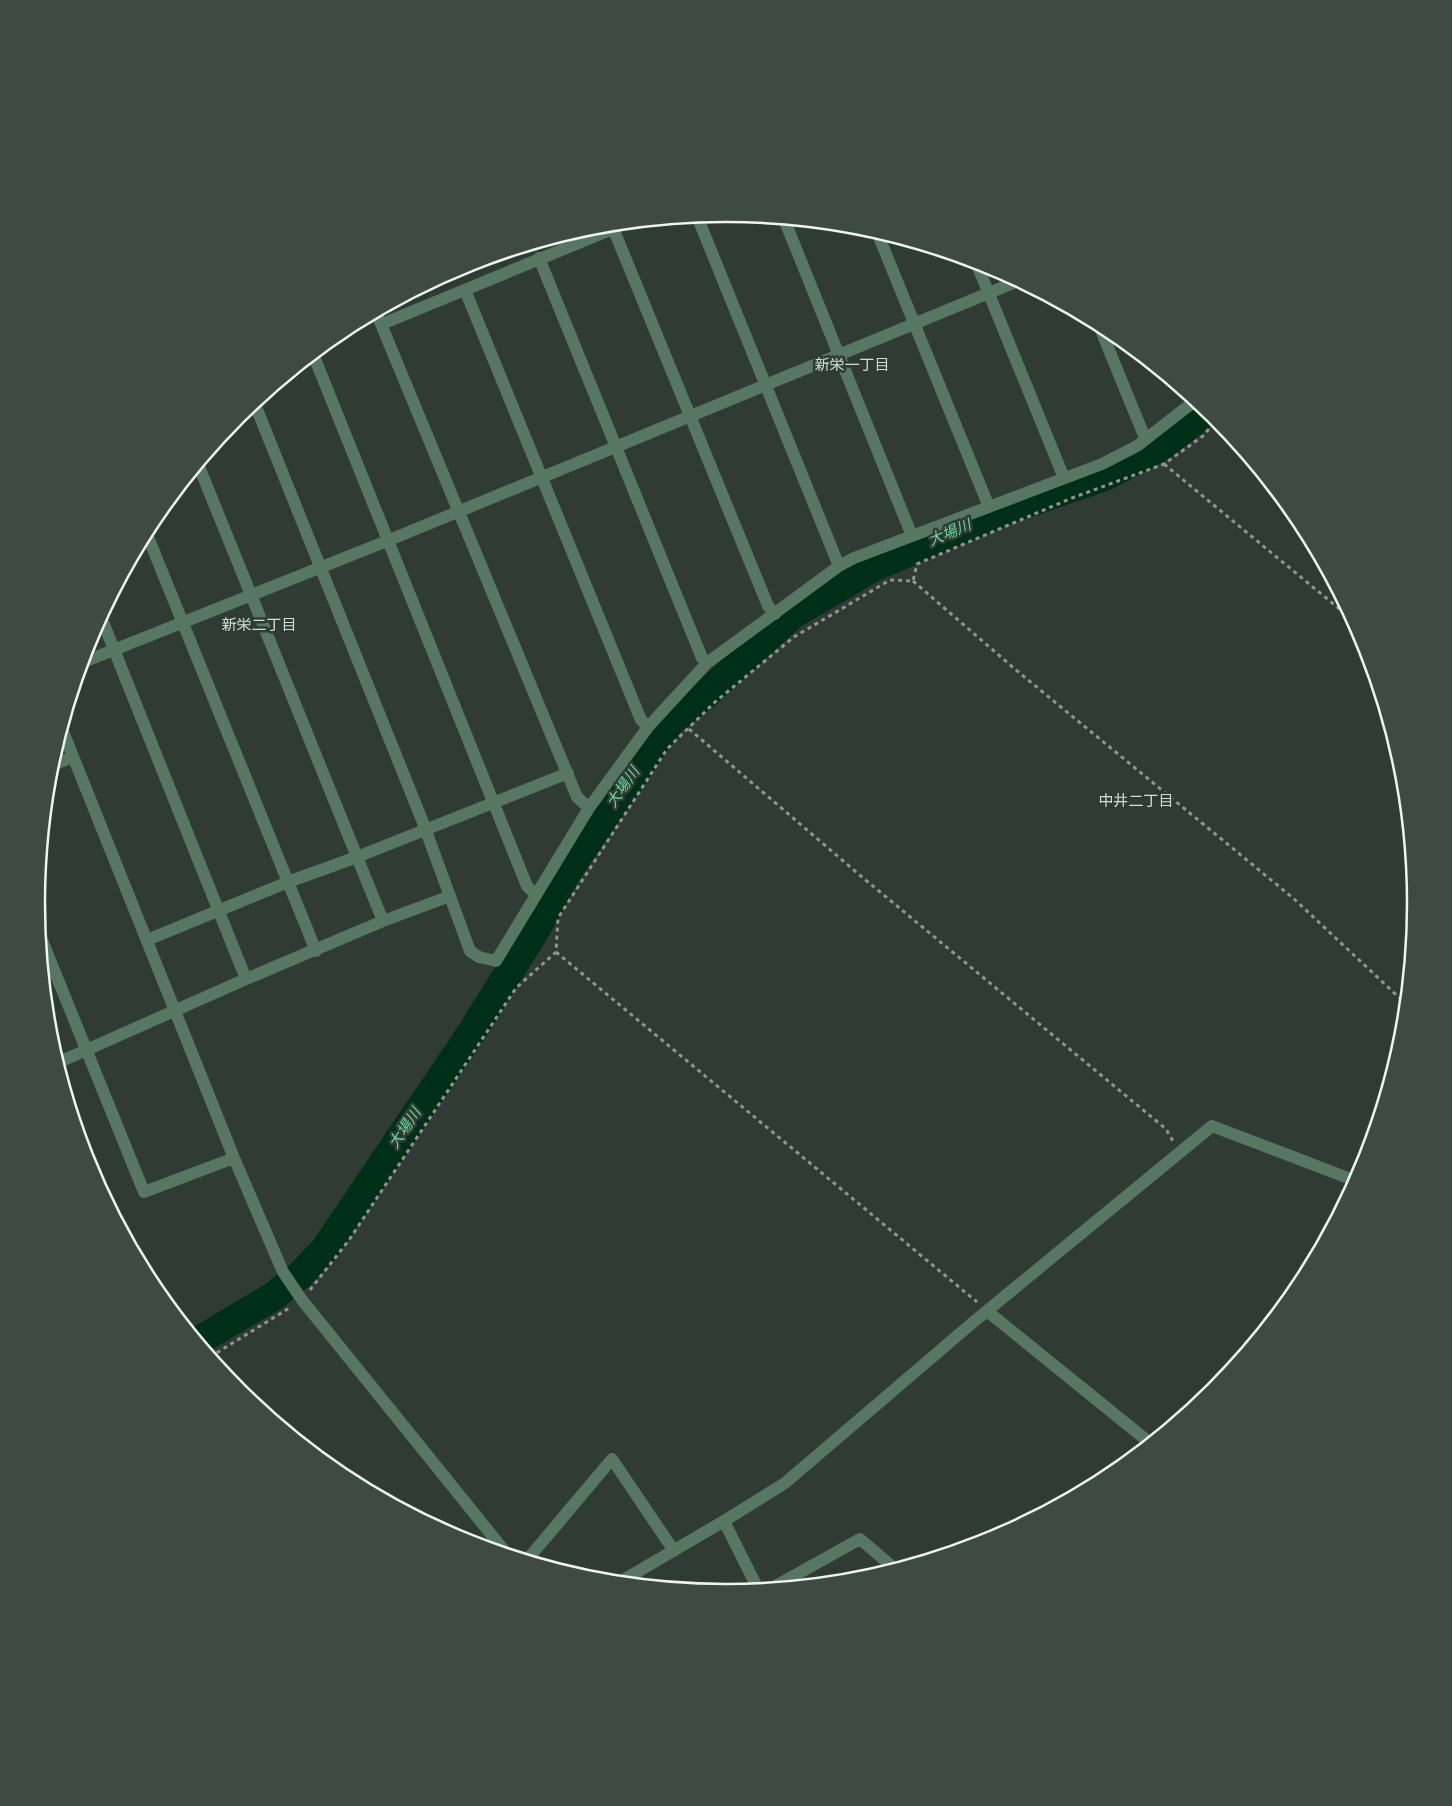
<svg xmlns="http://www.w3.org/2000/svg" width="1452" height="1806" font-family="Overpass,'Noto Sans JP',sans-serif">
  <rect width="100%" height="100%" fill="#2f3b33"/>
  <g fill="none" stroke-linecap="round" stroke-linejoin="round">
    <!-- river -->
    <path stroke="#002f18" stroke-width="29" d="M 198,1341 L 274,1296 L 301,1274 L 325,1249 L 471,1033 L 536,929 L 567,872 L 670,722 L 705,695 L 792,615 L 874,567 L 1007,510 L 1106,476 L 1161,447 L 1208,410"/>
    <!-- path -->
    <path stroke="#8d9690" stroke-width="3" stroke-dasharray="4 4" stroke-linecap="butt" d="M 1164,464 L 1354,621
      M 913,581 L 1016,670 L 1293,898 L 1406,1004
      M 689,729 L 862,877 L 1166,1129 L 1173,1141
      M 556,952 L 977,1302
      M 310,1290 L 349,1240 L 516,988 L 556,952 L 558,918 L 667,749 L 715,702 L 794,637 L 890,580 L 913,581 L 917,564 L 1072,498 L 1164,464 L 1203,436 L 1217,419
      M 210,1357 L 291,1307"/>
    <!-- minor -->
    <path stroke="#577763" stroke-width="12" d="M 697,216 L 839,566
      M 784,219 L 912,536
      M 613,228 L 768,606 L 775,614
      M 877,232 L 989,507
      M 539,258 L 702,658 L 707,663
      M 976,262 L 1064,478
      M 465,290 L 641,720 L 648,727
      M 376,312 L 577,797 L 589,808
      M 1098,323 L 1145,438
      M 382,324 L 627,223
      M 313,354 L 527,886 L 536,895
      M 254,402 L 422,820 L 470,951 L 479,957 L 496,961 L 589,808 L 648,727 L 707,663 L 839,566 L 854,558 L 1102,464 L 1137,446 L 1196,400
      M 198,464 L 383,921
      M 146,532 L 316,951
      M 101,617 L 246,979
      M 81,663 L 387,541 L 1018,281
      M 62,729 L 234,1158 L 283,1272 L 302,1300 L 507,1554
      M 50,766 L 73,757
      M 39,933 L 144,1192 L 234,1158
      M 147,940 L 288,882 L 357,857 L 568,773
      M 57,1063 L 246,979 L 383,921 L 450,896
      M 987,1311 L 1150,1443
      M 724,1521 L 756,1585 L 765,1589
      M 527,1560 L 612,1459 L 674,1551
      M 620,1582 L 724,1521 L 785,1483 L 971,1324 L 1212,1126 L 1356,1181
      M 772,1588 L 860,1539 L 895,1569"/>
  </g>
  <g text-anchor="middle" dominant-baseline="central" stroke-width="5" stroke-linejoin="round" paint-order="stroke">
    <!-- neighbourhood labels -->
    <g font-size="15" fill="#d0dfd5" stroke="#2f3b33">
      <text x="852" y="366">新栄一丁目</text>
      <text x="259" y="626">新栄二丁目</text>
      <text x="1136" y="802">中井二丁目</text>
    </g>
    <!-- water labels -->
    <g font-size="15" font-style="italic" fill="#69da9b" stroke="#2f3b33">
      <text transform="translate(950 534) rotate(-23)">大場川</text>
      <text transform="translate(624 788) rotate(-55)">大場川</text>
      <text transform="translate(406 1129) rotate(-56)">大場川</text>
    </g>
  </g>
  <!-- crop -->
  <path d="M0 0H1452V1806H0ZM45 903a681 681 0 1 1 1362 0a681 681 0 1 1-1362 0Z" fill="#3e4a42" fill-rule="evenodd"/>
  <path fill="none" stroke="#eef5f0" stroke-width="2.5" d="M45 903a681 681 0 1 1 1362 0a681 681 0 1 1-1362 0Z"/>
</svg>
